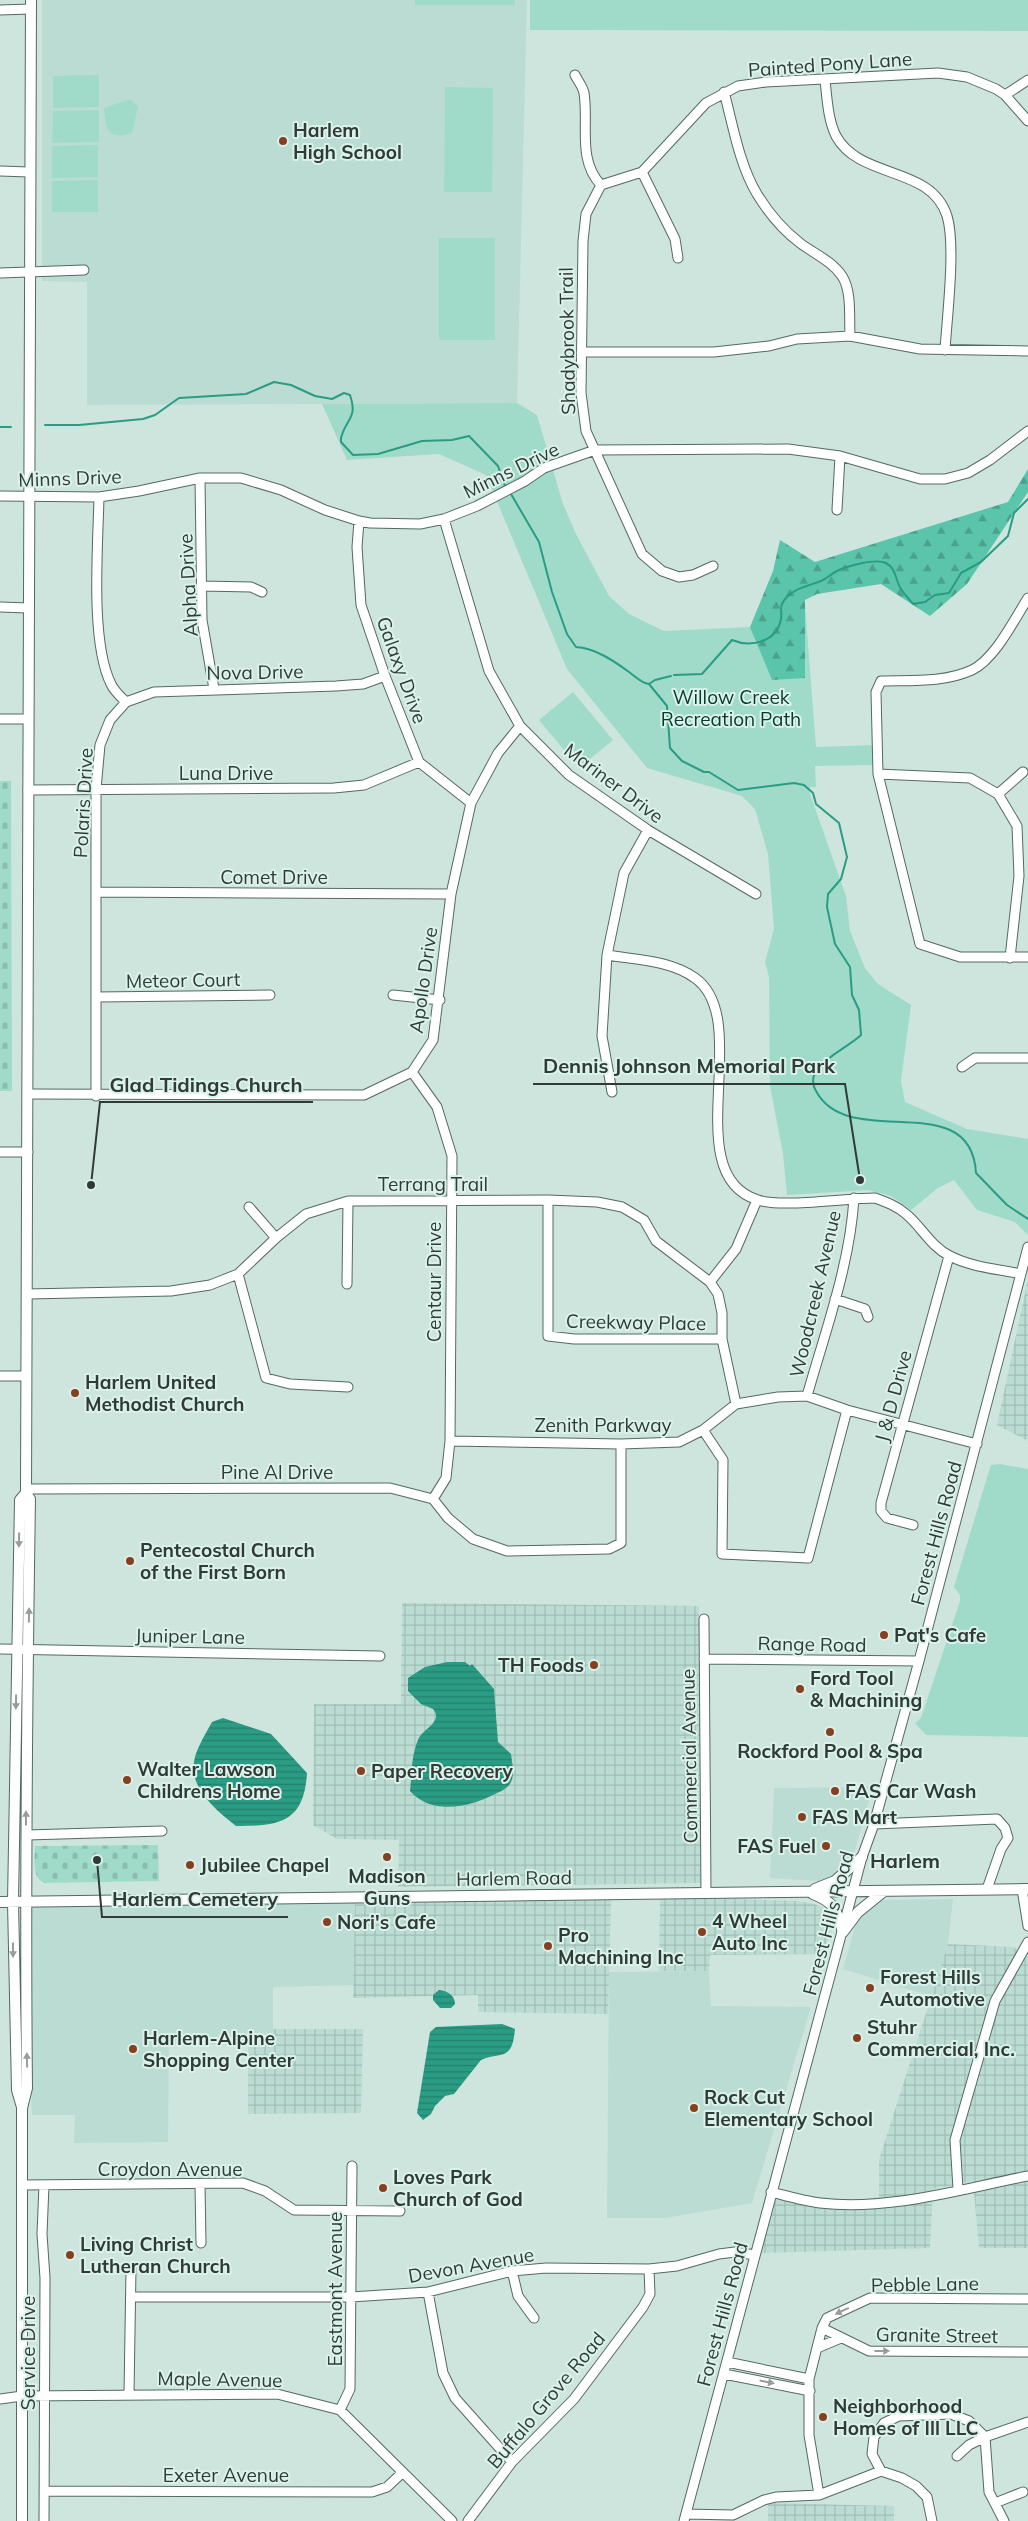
<svg xmlns="http://www.w3.org/2000/svg" width="1028" height="2521" font-family="Mulish,sans-serif">
  <defs>
    <pattern id="industrial-grid" width="8" height="8" patternUnits="userSpaceOnUse" patternTransform="scale(1.25)"><rect width="8" height="8" fill="#bbdcd2"/><path d="M0 4h8M4 0v8" fill="none" stroke="#a1beb5"/></pattern>
    <pattern id="forest-firs" width="22" height="20" patternUnits="userSpaceOnUse" patternTransform="scale(1.25)"><rect width="22" height="20" fill="#5ac5ab"/><path d="M5 1l3.5 6h-7zM16 11l3.5 6h-7z" fill="#4ba18c"/></pattern>
    <pattern id="cemetery-stones" width="16" height="16" patternUnits="userSpaceOnUse" patternTransform="scale(1.25)"><rect width="16" height="16" fill="#a0dbca"/><path d="M2 7V4a2 2 0 0 1 4 0v3zM10 15v-3a2 2 0 0 1 4 0v3z" fill="#8abdae"/></pattern>
    <pattern id="water-rules" width="6" height="5" patternUnits="userSpaceOnUse" patternTransform="scale(1.25)"><rect width="6" height="5" fill="#299c83"/><path d="M0 2.5h6" fill="none" stroke="#24806c"/></pattern>
  </defs>
  <rect width="100%" height="100%" fill="#cde5dd"/>
  <!-- built -->
  <path fill="#bbdcd2" d="M 42,0 L 527,0 L 517,403 L 87,405 L 87,282 L 42,281 Z
    M 873,1787 L 854,1853 L 837,1874 L 821,1881 L 770,1878 L 774,1788 Z
    M 953,1899 L 948,1944 L 931,1996 L 843,1969 L 855,1927 L 860,1916 L 872,1904 L 884,1900 Z
    M 355,1903 L 354,1985 L 273,1987 L 273,2035 L 255,2045 L 169,2044 L 168,2142 L 74,2143 L 75,2115 L 32,2115 L 29,1991 L 31,1905 Z
    M 709,1971 L 711,2006 L 811,2007 L 752,2203 L 665,2218 L 607,2218 L 609,1972 Z"/>
  <!-- industrial -->
  <path fill="url(#industrial-grid)" d="M 1028,1279 L 1028,1441 L 997,1425 Z
    M 402,1603 L 699,1606 L 701,1883 L 398,1887 L 399,1840 L 337,1839 L 313,1825 L 314,1704 L 401,1704 Z
    M 660,1897 L 798,1901 L 814,1904 L 827,1909 L 832,1914 L 834,1922 L 823,1954 L 710,1955 L 709,1971 L 659,1971 Z
    M 611,1900 L 608,2014 L 478,2012 L 478,1995 L 353,1998 L 355,1903 Z
    M 948,1944 L 1013,1947 L 1028,1956 L 1028,2248 L 979,2248 L 973,2181 L 933,2189 L 930,2248 L 760,2253 L 778,2191 L 817,2197 L 857,2200 L 879,2197 L 879,2160 Z
    M 273,2029 L 363,2029 L 361,2113 L 248,2114 L 248,2045 L 255,2045 L 273,2035 Z
    M 768,2503 L 894,2506 L 894,2521 L 768,2521 Z"/>
  <!-- green -->
  <path fill="#a0dbca" d="M 415,0 L 515,0 L 515,5 L 415,5 Z
    M 530,0 L 1028,0 L 1028,31 L 530,30 Z
    M 99,75 L 99,107 L 53,108 L 53,76 Z
    M 445,87 L 493,88 L 492,192 L 444,192 Z
    M 127,100 L 132,100 L 138,107 L 132,133 C 109,141 105,129 104,108 Z
    M 99,110 L 99,142 L 52,143 L 53,111 Z
    M 98,145 L 98,177 L 52,178 L 52,146 Z
    M 98,180 L 98,212 L 52,212 L 52,181 Z
    M 439,238 L 495,238 L 495,340 L 439,340 Z
    M 517,403 L 537,415 L 563,504 L 576,534 L 609,596 L 629,614 L 664,631 L 750,627 L 769,637 L 801,554 L 816,747 L 874,745 L 874,765 L 815,766 L 816,787 L 810,787 L 809,791 L 846,896 L 850,931 L 865,968 L 878,984 L 911,1005 L 901,1081 L 905,1102 L 967,1129 L 1028,1139 L 1028,1235 L 1015,1222 L 977,1210 L 954,1180 L 938,1188 L 911,1210 L 891,1196 L 868,1190 L 787,1195 L 783,1154 L 770,1086 L 769,977 L 765,962 L 774,929 L 768,854 L 755,809 L 742,796 L 647,768 L 567,669 L 486,475 L 439,454 L 347,460 L 322,404 Z
    M 573,692 L 613,740 L 579,768 L 539,720 Z
    M 1000,1464 L 1028,1469 L 1028,1737 L 926,1735 L 915,1723 L 921,1718 L 960,1601 L 960,1595 L 954,1587 L 989,1471 L 991,1465 Z"/>
  <!-- forest -->
  <path fill="url(#forest-firs)" d="M 1028,469 L 1028,492 L 967,584 L 930,616 L 881,584 L 817,594 L 805,600 L 805,678 L 772,680 L 750,627 L 773,571 L 780,540 L 815,562 L 1008,502 Z"/>
  <!-- cemetery -->
  <path fill="url(#cemetery-stones)" d="M 0,781 L 11,781 L 12,1091 L 0,1091 Z
    M 158,1845 L 159,1881 L 44,1883 C 31,1876 35,1860 35,1846 Z"/>
  <!-- water -->
  <path fill="url(#water-rules)" d="M 447,1662 L 465,1662 L 470,1666 L 472,1664 L 494,1689 L 498,1742 L 511,1754 C 512,1762 515,1774 511,1782 C 508,1788 502,1791 497,1793 C 471,1807 432,1816 410,1791 C 412,1774 411,1756 418,1740 C 422,1729 444,1722 433,1709 L 421,1704 L 408,1691 L 408,1678 L 425,1667 Z
    M 223,1718 L 271,1734 L 307,1773 C 304,1823 279,1826 236,1826 C 215,1809 187,1787 195,1757 C 198,1746 206,1733 212,1722 Z
    M 439,1990 C 447,1991 455,1995 455,2004 L 451,2008 L 440,2008 L 433,2000 L 433,1995 Z
    M 502,2024 L 515,2029 C 512,2062 502,2051 481,2060 L 454,2094 L 445,2096 L 435,2106 L 431,2114 L 423,2120 L 417,2113 L 430,2032 L 436,2027 Z"/>
  <g fill="none" stroke-linecap="round" stroke-linejoin="round">
    <!-- stream -->
    <path stroke="#299c83" stroke-width="2" d="M 45,425 L 79,425 L 143,419 L 155,415 L 179,398 L 246,394 L 274,382 L 291,385 L 315,396 L 332,399 L 344,393 L 350,395 C 358,419 346,418 341,438 L 341,442 L 353,455 L 378,454 L 422,441 L 452,440 L 469,436 L 498,466 L 505,486
      M 0,427 L 11,427
      M 511,494 L 539,542 L 552,592 L 567,634 L 576,647 C 595,648 614,661 629,672 C 636,677 641,683 649,684 L 667,706 L 670,748 L 682,761 L 704,772 L 709,772 L 738,790 L 794,783 L 804,785 L 813,793 L 816,804 L 839,823 L 847,857 L 841,879 L 828,894 L 827,907 L 835,944 L 850,967 L 852,995 L 859,1010 L 861,1035 C 847,1048 829,1054 817,1070 C 812,1076 812,1085 816,1091 C 849,1153 971,1085 976,1173 L 1007,1205 L 1028,1219
      M 674,675 L 702,674 L 732,640 C 751,648 777,642 781,619 C 782,615 780,608 782,604 C 789,589 808,586 821,581 C 826,579 831,574 837,571 C 847,566 876,558 886,563 C 897,569 895,580 901,589 C 904,594 909,599 913,604 L 925,602 L 935,595 L 949,593 L 961,573 L 981,562 L 1008,536 L 1014,513 L 1028,499
      M 649,684 L 655,680 L 671,676"/>
    <defs>
      <path id="minor" d="M 0,10 L 31,9
        M 575,75 C 578,81 583,87 584,93 C 589,124 577,160 601,185
        M 825,80 C 827,98 828,120 836,136 C 860,180 931,165 947,216 C 956,245 947,317 945,350
        M 724,92 C 733,125 739,164 757,194 C 768,212 783,230 800,243 C 813,253 832,261 842,276 C 852,291 849,318 850,336
        M 1005,95 L 1028,80
        M 0,171 L 29,172
        M 642,172 L 675,239 L 678,258
        M 601,185 L 642,172 L 706,103 L 738,86 L 766,82 L 938,73 L 967,77 L 996,89 L 1005,95 L 1028,121
        M 601,185 L 586,214 L 583,241 L 581,393 L 586,431 L 642,554 L 662,571 L 679,577 L 693,575 L 713,566
        M 0,273 L 84,270
        M 582,352 L 714,352 L 769,346 L 797,339 L 850,336 L 920,349 L 1028,351
        M 200,478 L 202,620 L 214,689
        M 0,496 L 99,497 L 139,491 L 200,478 L 241,478 L 281,490 L 325,510 L 359,521 L 370,523 L 420,524 L 444,519 L 477,506 L 525,481 L 544,468 L 595,450 L 788,449 L 840,456 L 920,479 L 945,479 L 968,473 L 990,460 L 1028,431
        M 99,497 C 98,546 90,642 111,684 C 114,691 121,697 126,702
        M 837,510 L 840,456
        M 444,519 L 489,671 L 520,726 L 569,775 L 648,830 L 756,894
        M 359,521 L 357,547 L 361,605 L 385,676 L 419,762 L 471,803
        M 202,586 L 251,587 L 262,592
        M 1028,598 C 1014,620 995,659 972,670 C 944,683 910,680 881,681 L 876,692 L 878,774 L 920,944 L 960,957 L 1028,957
        M 0,607 L 28,608
        M 0,719 L 27,719
        M 878,774 L 970,778 L 998,794 L 1017,826 L 1019,876 L 1010,958
        M 28,790 L 334,788 L 364,785 L 419,762
        M 998,794 L 1023,772
        M 96,892 L 451,894
        M 607,955 C 636,960 670,960 695,978 C 755,1020 676,1175 758,1200 C 782,1208 847,1198 875,1198 C 886,1202 897,1206 906,1214 C 921,1226 930,1246 950,1256 C 971,1267 998,1269 1021,1274
        M 393,995 L 440,1000
        M 96,997 L 270,995
        M 962,1067 L 975,1058 L 1028,1058
        M 412,1072 L 437,1107 L 452,1156 L 450,1441 L 446,1478 L 433,1499
        M 612,1092 L 602,1036 L 607,955 L 624,873 L 648,830
        M 28,1094 L 364,1095 L 412,1072 L 433,1040 L 451,894 L 471,803 L 498,753 L 520,726
        M 96,1096 L 96,789 L 100,745 L 110,720 L 126,702 L 154,692 L 336,686 L 363,684 L 385,676
        M 0,1152 L 28,1152
        M 548,1200 L 548,1336 L 574,1339 L 722,1339
        M 249,1207 L 276,1238
        M 238,1274 L 266,1378 L 290,1384 L 348,1387
        M 710,1282 L 736,1249 L 757,1200
        M 347,1284 L 348,1201
        M 27,1294 L 171,1291 L 210,1285 L 238,1274 L 276,1238 L 306,1214 L 348,1201 L 548,1200 L 597,1202 L 622,1207 L 644,1220 L 656,1241 L 710,1282 L 718,1294 L 722,1313 L 722,1339 L 736,1404
        M 835,1299 L 865,1309 L 868,1317
        M 0,1376 L 26,1376
        M 807,1396 C 825,1332 850,1265 854,1198
        M 703,1430 L 723,1460 L 722,1554 L 808,1558 L 847,1410
        M 450,1441 L 621,1444 L 679,1442 L 703,1430 L 736,1404 L 778,1397 L 807,1396 L 847,1410 L 977,1444
        M 26,1489 L 390,1488 L 433,1499 L 448,1518 L 473,1539 L 507,1551 L 609,1549 L 621,1543 L 621,1444
        M 913,1525 L 887,1518 L 881,1511 L 881,1503 L 949,1256
        M 704,1619 L 706,1893
        M 0,1649 L 380,1656
        M 704,1659 L 919,1661
        M 874,1824 L 997,1819 L 1005,1828 L 1008,1838 L 1001,1849 L 987,1889
        M 27,1835 L 162,1831
        M 1022,1889 L 1028,1926
        M 200,2184 L 201,2243
        M 22,2185 L 243,2183 L 265,2191 L 294,2210 L 400,2211
        M 44,2185 L 42,2234 L 45,2278 L 44,2521
        M 958,2189 L 955,2140 L 995,2001 L 1028,1942
        M 771,2192 C 787,2196 804,2201 820,2203 C 890,2211 960,2189 1028,2176
        M 512,2271 L 518,2296 L 534,2318
        M 428,2292 L 443,2373 L 455,2398 L 512,2462
        M 131,2297 L 351,2297 L 428,2292 L 512,2271 L 546,2268 L 649,2269 L 677,2266 L 719,2254 L 735,2252 L 755,2255
        M 822,2328 L 869,2351 L 1028,2352
        M 817,2348 L 841,2338
        M 727,2362 L 809,2379
        M 724,2374 L 810,2391
        M 129,2394 L 131,2269
        M 0,2399 L 22,2396 L 277,2394 L 340,2410 L 452,2521
        M 340,2410 L 350,2389 L 352,2166
        M 957,2456 L 969,2445 L 985,2437 L 989,2492 L 1004,2521
        M 881,2471 L 872,2454 L 874,2437 L 884,2423 L 899,2416 L 951,2414 L 969,2421 L 985,2437 L 1028,2422
        M 44,2491 L 372,2492 L 387,2487 L 402,2473
        M 819,2495 L 809,2435 L 809,2379 L 822,2328 L 827,2318 L 870,2298 L 1028,2299
        M 995,2503 L 1023,2492
        M 686,2514 L 733,2515 L 764,2500 L 776,2497 L 819,2495 L 881,2471 L 902,2478 L 916,2486 L 927,2497 L 932,2521
        M 468,2521 L 512,2462 L 574,2399 L 643,2307 L 650,2294 L 649,2269
        M 684,2521 L 862,1857 L 874,1824 L 919,1661 L 1028,1247"/>
      <path id="major" d="M 815,1889 L 835,1881 L 862,1857
        M 813,1894 C 836,1903 836,1910 843,1932
        M 0,1902 L 1028,1889
        M 843,1932 L 858,1912 L 884,1891
        M 22,2107 L 17,2090 L 13,1902 L 20,1500 L 26,1493
        M 22,2521 L 22,2108 L 27,2088 C 25,1892 27,1695 30,1499 L 26,1493 L 31,0"/>
    </defs>
    <!-- minor casing -->
    <use href="#minor" stroke="#546962" stroke-width="11"/>
    <!-- major casing -->
    <use href="#major" stroke="#546962" stroke-width="12"/>
    <!-- minor -->
    <use href="#minor" stroke="#fff" stroke-width="9"/>
    <!-- major -->
    <use href="#major" stroke="#fff" stroke-width="10"/>
  </g>
  <!-- one-way arrows -->
  <defs><path id="oneway-solid" d="M-6-.8H1V-3.2L6.5 0L1 3.2V.8H-6Z" transform="scale(1.25)"/></defs>
  <g fill="#989c9b">
    <use href="#oneway-solid" transform="translate(19 1540) rotate(91)"/>
    <use href="#oneway-solid" transform="translate(29 1615) rotate(-89)"/>
    <use href="#oneway-solid" transform="translate(16 1702) rotate(91)"/>
    <use href="#oneway-solid" transform="translate(26 1818) rotate(-90)"/>
    <use href="#oneway-solid" transform="translate(13 1950) rotate(90)"/>
    <use href="#oneway-solid" transform="translate(27 2060) rotate(-91)"/>
    <use href="#oneway-solid" transform="translate(842 2311) rotate(155)"/>
    <use href="#oneway-solid" transform="translate(882 2351)"/>
    <use href="#oneway-solid" transform="translate(767 2382) rotate(11)"/>
  </g>
  <!-- markers -->
  <g fill="#873f21" stroke="#daf2ea" stroke-width="2">
    <circle cx="283" cy="141" r="5"/>
    <circle cx="75" cy="1393" r="5"/>
    <circle cx="130" cy="1561" r="5"/>
    <circle cx="884" cy="1635" r="5"/>
    <circle cx="594" cy="1665" r="5"/>
    <circle cx="800" cy="1689" r="5"/>
    <circle cx="830" cy="1732" r="5"/>
    <circle cx="361" cy="1771" r="5"/>
    <circle cx="127" cy="1780" r="5"/>
    <circle cx="835" cy="1791" r="5"/>
    <circle cx="802" cy="1817" r="5"/>
    <circle cx="826" cy="1846" r="5"/>
    <circle cx="387" cy="1857" r="5"/>
    <circle cx="190" cy="1865" r="5"/>
    <circle cx="327" cy="1922" r="5"/>
    <circle cx="702" cy="1932" r="5"/>
    <circle cx="548" cy="1946" r="5"/>
    <circle cx="870" cy="1988" r="5"/>
    <circle cx="857" cy="2038" r="5"/>
    <circle cx="133" cy="2049" r="5"/>
    <circle cx="694" cy="2108" r="5"/>
    <circle cx="383" cy="2188" r="5"/>
    <circle cx="70" cy="2255" r="5"/>
    <circle cx="823" cy="2417" r="5"/>
  </g>
  <g text-anchor="middle" dominant-baseline="central" stroke-width="4" stroke-linejoin="round" paint-order="stroke">
    <!-- street labels -->
    <g font-size="19" fill="#303a37" stroke="#daf2ea">
      <text transform="translate(830 64) rotate(-4)">Painted Pony Lane</text>
      <text transform="translate(567 341) rotate(-91)">Shadybrook Trail</text>
      <text transform="translate(511 470) rotate(-26)">Minns Drive</text>
      <text transform="translate(70 478) rotate(-2)">Minns Drive</text>
      <text transform="translate(188 585) rotate(-93)">Alpha Drive</text>
      <text transform="translate(402 670) rotate(70)">Galaxy Drive</text>
      <text transform="translate(255 672) rotate(-1)">Nova Drive</text>
      <text x="226" y="773">Luna Drive</text>
      <text transform="translate(614 783) rotate(37)">Mariner Drive</text>
      <text transform="translate(83 803) rotate(-87)">Polaris Drive</text>
      <text x="274" y="877">Comet Drive</text>
      <text transform="translate(183 980) rotate(-1)">Meteor Court</text>
      <text transform="translate(423 980) rotate(-82)">Apollo Drive</text>
      <text x="433" y="1184">Terrang Trail</text>
      <text transform="translate(434 1282) rotate(-90)">Centaur Drive</text>
      <text transform="translate(815 1294) rotate(-77)">Woodcreek Avenue</text>
      <text transform="translate(636 1322) rotate(1)">Creekway Place</text>
      <text transform="translate(893 1396) rotate(-75)">J &amp; D Drive</text>
      <text x="603" y="1425">Zenith Parkway</text>
      <text x="277" y="1472">Pine Al Drive</text>
      <text transform="translate(936 1533) rotate(-75)">Forest Hills Road</text>
      <text transform="translate(190 1636) rotate(1)">Juniper Lane</text>
      <text transform="translate(812 1644) rotate(1)">Range Road</text>
      <text transform="translate(689 1756) rotate(-91)">Commercial Avenue</text>
      <text transform="translate(514 1878) rotate(-1)">Harlem Road</text>
      <text transform="translate(828 1923) rotate(-75)">Forest Hills Road</text>
      <text x="170" y="2169">Croydon Avenue</text>
      <text transform="translate(471 2265) rotate(-10)">Devon Avenue</text>
      <text transform="translate(925 2284) rotate(-1)">Pebble Lane</text>
      <text transform="translate(335 2289) rotate(-90)">Eastmont Avenue</text>
      <text transform="translate(722 2314) rotate(-75)">Forest Hills Road</text>
      <text transform="translate(937 2335) rotate(1)">Granite Street</text>
      <text transform="translate(28 2353) rotate(-90)">Service Drive</text>
      <text transform="translate(220 2379) rotate(1)">Maple Avenue</text>
      <text transform="translate(546 2400) rotate(-50)">Buffalo Grove Road</text>
      <text x="226" y="2475">Exeter Avenue</text>
    </g>
    <!-- poi labels -->
    <g font-size="19" font-weight="bold" fill="#303a37" stroke="#daf2ea" text-anchor="start">
      <text x="293" y="130">Harlem<tspan x="293" dy="22">High School</tspan></text>
      <text x="85" y="1382">Harlem United<tspan x="85" dy="22">Methodist Church</tspan></text>
      <text x="140" y="1550">Pentecostal Church<tspan x="140" dy="22">of the First Born</tspan></text>
      <text x="894" y="1635">Pat's Cafe</text>
      <text x="584" y="1665" text-anchor="end">TH Foods</text>
      <text x="810" y="1678">Ford Tool<tspan x="810" dy="22">&amp; Machining</tspan></text>
      <text x="830" y="1751" text-anchor="middle">Rockford Pool &amp; Spa</text>
      <text x="137" y="1769">Walter Lawson<tspan x="137" dy="22">Childrens Home</tspan></text>
      <text x="371" y="1771">Paper Recovery</text>
      <text x="845" y="1791">FAS Car Wash</text>
      <text x="812" y="1817">FAS Mart</text>
      <text x="816" y="1846" text-anchor="end">FAS Fuel</text>
      <text x="200" y="1865">Jubilee Chapel</text>
      <text x="387" y="1876" text-anchor="middle">Madison<tspan x="387" dy="22">Guns</tspan></text>
      <text x="712" y="1921">4 Wheel<tspan x="712" dy="22">Auto Inc</tspan></text>
      <text x="337" y="1922">Nori's Cafe</text>
      <text x="558" y="1935">Pro<tspan x="558" dy="22">Machining Inc</tspan></text>
      <text x="880" y="1977">Forest Hills<tspan x="880" dy="22">Automotive</tspan></text>
      <text x="867" y="2027">Stuhr<tspan x="867" dy="22">Commercial, Inc.</tspan></text>
      <text x="143" y="2038">Harlem-Alpine<tspan x="143" dy="22">Shopping Center</tspan></text>
      <text x="704" y="2097">Rock Cut<tspan x="704" dy="22">Elementary School</tspan></text>
      <text x="393" y="2177">Loves Park<tspan x="393" dy="22">Church of God</tspan></text>
      <text x="80" y="2244">Living Christ<tspan x="80" dy="22">Lutheran Church</tspan></text>
      <text x="833" y="2406">Neighborhood<tspan x="833" dy="22">Homes of Ill LLC</tspan></text>
    </g>
    <!-- park labels -->
    <g font-size="19" fill="#073a2f" stroke="#daf2ea">
      <text x="731" y="697">Willow Creek<tspan x="731" dy="22">Recreation Path</tspan></text>
    </g>
    <!-- neighbourhood labels -->
    <g font-size="20" font-weight="bold" fill="#303a37" stroke="#daf2ea">
      <text x="905" y="1860">Harlem</text>
    </g>
  </g>
  <!-- callouts -->
  <path fill="none" stroke="#303a37" stroke-width="2" d="M860 1180L845 1084H533M91 1185L100 1102H313M97 1860L102 1917H288"/>
  <g fill="#303a37" stroke="#daf2ea" stroke-width="2">
    <circle cx="860" cy="1180" r="5"/>
    <circle cx="91" cy="1185" r="5"/>
    <circle cx="97" cy="1860" r="5"/>
  </g>
  <g font-size="20" text-anchor="middle" font-weight="bold" fill="#303a37" stroke="#daf2ea" stroke-width="4" stroke-linejoin="round" paint-order="stroke">
    <text x="689" y="1073">Dennis Johnson Memorial Park</text>
    <text x="206" y="1092">Glad Tidings Church</text>
    <text x="195" y="1906">Harlem Cemetery</text>
  </g>
</svg>
